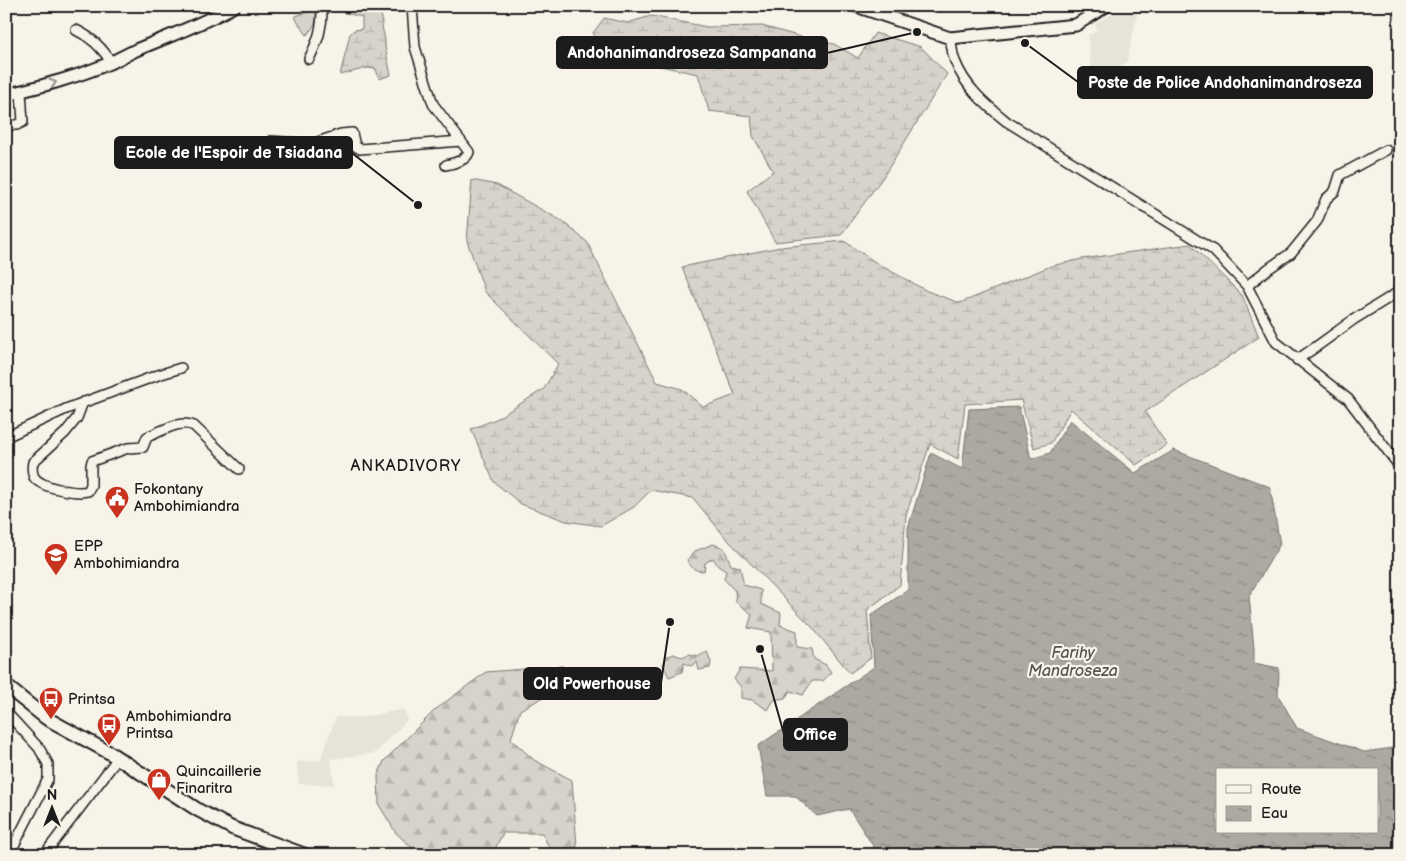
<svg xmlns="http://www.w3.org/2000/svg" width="1406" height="861" font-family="'Balsamiq Sans',sans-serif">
  <defs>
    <pattern id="forest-firs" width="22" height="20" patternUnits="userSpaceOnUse" patternTransform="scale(1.25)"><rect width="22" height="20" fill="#d7d3cb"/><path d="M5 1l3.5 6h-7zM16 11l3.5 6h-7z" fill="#b8b5ae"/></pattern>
    <pattern id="wetland-marsh" width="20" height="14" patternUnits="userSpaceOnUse" patternTransform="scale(1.25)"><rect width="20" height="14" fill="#d7d3cb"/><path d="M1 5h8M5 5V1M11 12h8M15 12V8" fill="none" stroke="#b8b5ae"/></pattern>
    <pattern id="water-ripples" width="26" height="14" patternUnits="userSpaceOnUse" patternTransform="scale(1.25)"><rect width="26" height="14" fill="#aca9a2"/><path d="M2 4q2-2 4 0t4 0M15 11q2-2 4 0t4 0" fill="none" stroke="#8b8983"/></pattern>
  </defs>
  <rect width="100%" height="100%" fill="#f7f3e8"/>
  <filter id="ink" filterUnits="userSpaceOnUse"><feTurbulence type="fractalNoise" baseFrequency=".02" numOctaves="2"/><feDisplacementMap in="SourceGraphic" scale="10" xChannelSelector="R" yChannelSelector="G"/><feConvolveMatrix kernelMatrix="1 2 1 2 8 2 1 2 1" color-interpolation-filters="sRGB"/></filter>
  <g filter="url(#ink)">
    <!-- built -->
    <path fill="#e6e3d9" d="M 1126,6 L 1135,6 L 1137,15 L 1127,61 L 1116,73 L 1092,81 L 1088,35 L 1097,31 L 1095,24 Z
      M 404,709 L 407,720 L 376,753 L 331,759 L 334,785 L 299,784 L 297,762 L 320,760 L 336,717 L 364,717 Z"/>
    <!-- green -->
    <path fill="#d7d3cb" stroke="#7a7874" d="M 316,10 C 317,22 315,25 307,35 L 297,21 L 295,16 Z"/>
    <!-- forest -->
    <path fill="url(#forest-firs)" stroke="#7a7874" d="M 713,544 L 724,548 L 731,565 L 740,567 L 744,585 L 761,590 L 761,604 L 781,613 L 780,625 L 797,631 L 797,647 L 812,649 L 814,659 L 826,665 L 831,672 L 823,681 L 812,681 L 803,695 L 790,691 L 785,698 L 774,700 L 768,710 L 752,700 L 741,698 L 741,687 L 734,679 L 740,669 L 772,671 L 771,632 L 748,628 L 752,614 L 736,602 L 735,591 L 724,579 L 726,571 L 718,566 L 713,558 L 705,563 L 704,571 C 695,571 691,568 687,560 L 695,551 Z
      M 707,651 L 711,662 L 710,668 L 699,670 L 697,662 L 691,666 L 684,663 L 682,672 L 669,677 L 663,665 L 666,657 L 673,654 L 682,657 L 689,654 L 697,656 Z
      M 563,666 L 560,688 L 520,710 L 511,739 L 534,760 L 572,780 L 577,847 L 550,849 L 542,833 L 503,833 L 492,855 L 420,855 L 396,833 L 379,805 L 378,775 L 384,761 L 436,709 L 486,672 Z"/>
    <!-- wetland -->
    <path fill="url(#wetland-marsh)" stroke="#7a7874" d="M 343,6 L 379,6 L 381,9 L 382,26 L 385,40 L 385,47 L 391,75 L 379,79 L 376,69 L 367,68 L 340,75 L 350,34 L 354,30 L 362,29 L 362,17 L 341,12 Z
      M 651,16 L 707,27 L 762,26 L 816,41 L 834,44 L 858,58 L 875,33 L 921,47 L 947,74 L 883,177 L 841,235 L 775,242 L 747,191 L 773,171 L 753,136 L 751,116 L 709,111 L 698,74 L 607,55 L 593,33 L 604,18 L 627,23 Z
      M 472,180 L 497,185 L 562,221 L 587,242 L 657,382 L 682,389 L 703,407 L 735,395 L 682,267 L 780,247 L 844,241 L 878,264 L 927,291 L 960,303 L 1051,266 L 1082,259 L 1190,244 L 1242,295 L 1259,337 L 1145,412 L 1167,445 L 1136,465 L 1071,409 L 1051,443 L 1034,448 L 1021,400 L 965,404 L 958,459 L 930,444 L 906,515 L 900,585 L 867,610 L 871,658 L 850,673 L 812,627 L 726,538 L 693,498 L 651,490 L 634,507 L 601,526 L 566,521 L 521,504 L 494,482 L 471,429 L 496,419 L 544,389 L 558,364 L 485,292 L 467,241 Z"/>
    <!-- water -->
    <path fill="url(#water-ripples)" stroke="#72716c" fill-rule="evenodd" d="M 1019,407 L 1031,459 L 1050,453 L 1070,420 L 1135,473 L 1174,450 L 1270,487 L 1280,544 L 1249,596 L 1254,649 L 1254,663 L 1279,668 L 1278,695 L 1297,728 L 1364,752 L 1400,747 L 1400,855 L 879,855 L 849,809 L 817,816 L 795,796 L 767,796 L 758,746 L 874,667 L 871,615 L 908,590 L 908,528 L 931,453 L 962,469 L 969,409 ZM 1217,770 L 1377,770 L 1377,832 L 1217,832 Z"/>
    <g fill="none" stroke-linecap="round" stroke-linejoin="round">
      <defs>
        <path id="minor" d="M 412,6 L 415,47 L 433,104 L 469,152 C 466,161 454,163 446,165
          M 76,30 C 91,37 103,49 111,62
          M 950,38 C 952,45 952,54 955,61 C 965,87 985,104 1006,121 L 1213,250 L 1247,286 L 1276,342 L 1348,399 L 1400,467
          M 309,59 C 318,41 323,27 322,6
          M 6,125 L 17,125 L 23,122 L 21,92
          M 271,141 L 312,144 L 341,134 L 352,133 L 355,146 L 360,149 L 461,141
          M 1247,286 L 1268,269 L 1291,253 L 1317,221 L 1326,199 L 1335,191 L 1340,175 L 1386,150
          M 1297,360 L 1320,344 L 1353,320 L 1400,291
          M 83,402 L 77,418 L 65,433 L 33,462 C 32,466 32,473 34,477 C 41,488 77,494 88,491 L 91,485 L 91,465 L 92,461 L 128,448 L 143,447 L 147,437 L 149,436 C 162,431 181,419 194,426 L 239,469
          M 6,437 L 66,409 L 158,375 L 181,368
          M 6,712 L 39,748 L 48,764 L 48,779 L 9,855
          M 44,855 L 118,758"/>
        <path id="tertiary" d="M 856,6 L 950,38 L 1076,25 L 1106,6
          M 6,95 C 42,86 78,77 112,62 C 120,58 128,54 136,50 C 169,36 203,24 234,6"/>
        <path id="secondary" d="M 6,686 L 46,718 L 110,753 L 198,810 L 232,828 L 305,855"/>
      </defs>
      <!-- minor casing -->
      <use href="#minor" stroke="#1c1c1c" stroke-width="12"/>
      <!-- tertiary casing -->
      <use href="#tertiary" stroke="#1c1c1c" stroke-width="15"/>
      <!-- secondary casing -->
      <use href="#secondary" stroke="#1c1c1c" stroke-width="16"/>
      <!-- minor -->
      <use href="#minor" stroke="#f7f3e8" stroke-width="9"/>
      <!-- tertiary -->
      <use href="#tertiary" stroke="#f7f3e8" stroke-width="11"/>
      <!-- secondary -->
      <use href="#secondary" stroke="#f7f3e8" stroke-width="12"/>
    </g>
    <!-- one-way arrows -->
    <defs><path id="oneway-chevron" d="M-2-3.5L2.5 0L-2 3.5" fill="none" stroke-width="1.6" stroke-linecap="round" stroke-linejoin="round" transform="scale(1.25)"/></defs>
    <use stroke="#94928c" href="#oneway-chevron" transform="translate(53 83) rotate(-17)"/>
  </g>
  <!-- icons -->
  <defs>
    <symbol id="civic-pin" viewBox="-11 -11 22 30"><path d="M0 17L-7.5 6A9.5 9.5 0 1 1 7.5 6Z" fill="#c8321e" stroke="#f7f3e8"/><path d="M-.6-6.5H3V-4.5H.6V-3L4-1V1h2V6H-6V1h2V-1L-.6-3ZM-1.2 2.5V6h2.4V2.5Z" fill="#fff"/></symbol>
    <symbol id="school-pin" viewBox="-11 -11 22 30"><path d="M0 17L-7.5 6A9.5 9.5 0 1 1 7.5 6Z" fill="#c8321e" stroke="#f7f3e8"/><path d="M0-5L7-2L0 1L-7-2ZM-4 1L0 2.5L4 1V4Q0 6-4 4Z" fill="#fff"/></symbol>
    <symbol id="bus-pin" viewBox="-11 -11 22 30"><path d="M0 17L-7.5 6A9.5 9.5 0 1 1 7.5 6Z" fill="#c8321e" stroke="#f7f3e8"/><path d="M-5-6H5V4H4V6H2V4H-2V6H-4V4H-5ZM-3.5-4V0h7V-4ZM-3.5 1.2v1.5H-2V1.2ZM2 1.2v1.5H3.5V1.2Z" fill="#fff"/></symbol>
    <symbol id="shop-pin" viewBox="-11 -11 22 30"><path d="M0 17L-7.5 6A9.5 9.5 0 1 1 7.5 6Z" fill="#c8321e" stroke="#f7f3e8"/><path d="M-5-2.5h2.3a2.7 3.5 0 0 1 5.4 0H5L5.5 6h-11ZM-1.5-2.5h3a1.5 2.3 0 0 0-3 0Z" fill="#fff"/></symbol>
  </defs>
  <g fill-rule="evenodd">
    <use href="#civic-pin" x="103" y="484" width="28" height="38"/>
    <use href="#school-pin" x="42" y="541" width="28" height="38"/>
    <use href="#bus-pin" x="37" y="685" width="28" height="38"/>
    <use href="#bus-pin" x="95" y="711" width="28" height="38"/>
    <use href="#shop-pin" x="145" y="766" width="28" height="38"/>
  </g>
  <g text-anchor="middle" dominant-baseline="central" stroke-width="4.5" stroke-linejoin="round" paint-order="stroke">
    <!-- poi labels -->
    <g font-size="15" fill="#1c1c1c" stroke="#f7f3e8" text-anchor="start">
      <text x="134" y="489">Fokontany<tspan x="134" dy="17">Ambohimiandra</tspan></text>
      <text x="74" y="546">EPP<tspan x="74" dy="17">Ambohimiandra</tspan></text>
      <text x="68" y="699">Printsa</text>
      <text x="126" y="716">Ambohimiandra<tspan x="126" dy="17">Printsa</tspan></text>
      <text x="176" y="771">Quincaillerie<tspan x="176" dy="17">Finaritra</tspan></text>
    </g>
    <!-- neighbourhood labels -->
    <g font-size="16" letter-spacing="1" fill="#1c1c1c" stroke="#f7f3e8">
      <text x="406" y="466">ANKADIVORY</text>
    </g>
    <!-- water labels -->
    <g font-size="16" font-style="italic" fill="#565452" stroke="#f7f3e8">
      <text x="1073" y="653">Farihy<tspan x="1073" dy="18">Mandroseza</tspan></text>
    </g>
  </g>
  <!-- callouts -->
  <path fill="none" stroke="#1c1c1c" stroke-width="2" d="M917 32L827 53M1025 43L1078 82M418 205L352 153M670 622L661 683M760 649L784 734"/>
  <g fill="#1c1c1c" stroke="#f7f3e8" stroke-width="2">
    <circle cx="917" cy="32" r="5"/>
    <circle cx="1025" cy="43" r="5"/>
    <circle cx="418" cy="205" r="5"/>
    <circle cx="670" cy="622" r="5"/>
    <circle cx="760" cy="649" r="5"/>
  </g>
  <g fill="#1c1c1c" stroke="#1c1c1c" stroke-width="2">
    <rect x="557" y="37" width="270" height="31" rx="5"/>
    <rect x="1078" y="67" width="294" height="31" rx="5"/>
    <rect x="115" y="137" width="237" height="31" rx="5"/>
    <rect x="524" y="668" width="137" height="31" rx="5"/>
    <rect x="784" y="719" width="63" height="31" rx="5"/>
  </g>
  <g font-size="16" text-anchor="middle" font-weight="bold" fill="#fff">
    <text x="692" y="58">Andohanimandroseza Sampanana</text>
    <text x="1225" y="88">Poste de Police Andohanimandroseza</text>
    <text x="234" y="158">Ecole de l'Espoir de Tsiadana</text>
    <text x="592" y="689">Old Powerhouse</text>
    <text x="815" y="740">Office</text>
  </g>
  <!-- margin -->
  <rect width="1406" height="861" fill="none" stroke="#f7f3e8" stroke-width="25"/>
  <rect x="12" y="12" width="1381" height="836" fill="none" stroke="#1c1c1c" stroke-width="2" filter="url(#ink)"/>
  <!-- legend -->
  <rect x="1216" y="768" width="162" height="65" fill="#f7f3e8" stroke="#9f9d96"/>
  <rect x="1226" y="785" width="25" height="8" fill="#f7f3e8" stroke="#9f9d96"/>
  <text x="1261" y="794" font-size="15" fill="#1c1c1c">Route</text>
  <rect x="1226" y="806" width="25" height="15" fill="url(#water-ripples)" stroke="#9f9d96"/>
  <text x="1261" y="818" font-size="15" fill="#1c1c1c">Eau</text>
  <!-- north arrow -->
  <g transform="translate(52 808)" stroke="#f7f3e8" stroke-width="4" paint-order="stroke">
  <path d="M0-4L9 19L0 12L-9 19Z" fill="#1c1c1c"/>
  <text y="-8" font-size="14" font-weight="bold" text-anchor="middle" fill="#1c1c1c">N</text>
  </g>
</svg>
